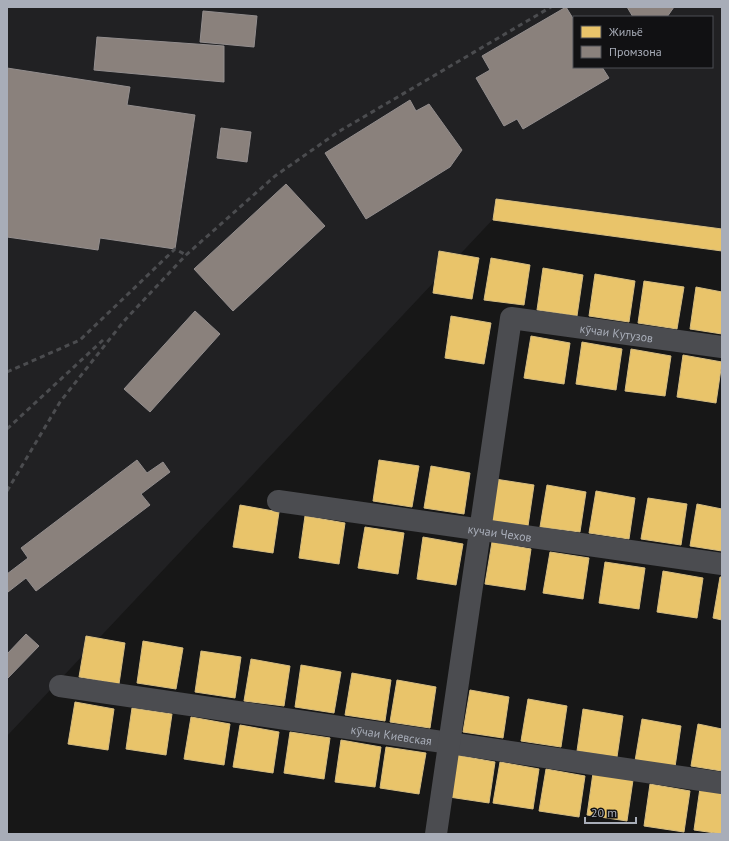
<svg xmlns="http://www.w3.org/2000/svg" width="729" height="841" font-family="'PT Sans',sans-serif">
  <rect width="100%" height="100%" fill="#171717"/>
  <!-- built -->
  <path fill="#212123" fill-rule="evenodd" d="M 7,7 L 722,7 L 722,249 L 497,215 L 7,736 ZM 574,17 L 712,17 L 712,67 L 574,67 Z"/>
  <!-- homes -->
  <path fill="#e9c46a" stroke="#d6bd81" d="M 496,199 L 722,229 L 722,251 L 493,220 Z
    M 439,251 L 479,258 L 472,299 L 433,293 Z
    M 491,258 L 530,265 L 524,305 L 484,300 Z
    M 543,268 L 583,275 L 577,316 L 537,310 Z
    M 595,274 L 635,281 L 629,322 L 589,316 Z
    M 644,281 L 684,287 L 677,329 L 638,323 Z
    M 696,287 L 722,292 L 722,334 L 690,329 Z
    M 451,316 L 491,323 L 484,364 L 445,358 Z
    M 531,336 L 570,343 L 564,384 L 524,378 Z
    M 582,342 L 622,349 L 616,390 L 576,384 Z
    M 631,349 L 671,356 L 665,396 L 625,391 Z
    M 683,355 L 722,362 L 716,403 L 677,397 Z
    M 379,460 L 419,466 L 412,507 L 373,501 Z
    M 431,466 L 470,473 L 464,514 L 424,508 Z
    M 495,479 L 534,485 L 528,526 L 488,520 Z
    M 547,485 L 586,492 L 580,532 L 540,527 Z
    M 596,491 L 635,498 L 629,539 L 589,533 Z
    M 648,498 L 687,504 L 681,545 L 641,539 Z
    M 697,504 L 722,509 L 722,551 L 690,546 Z
    M 240,505 L 279,512 L 273,553 L 233,547 Z
    M 305,516 L 345,523 L 339,564 L 299,558 Z
    M 365,527 L 404,533 L 398,574 L 358,568 Z
    M 423,537 L 463,544 L 456,585 L 417,579 Z
    M 492,542 L 531,549 L 525,590 L 485,584 Z
    M 550,552 L 589,558 L 583,599 L 543,593 Z
    M 605,562 L 645,568 L 639,609 L 599,603 Z
    M 663,571 L 703,578 L 697,618 L 657,612 Z
    M 720,577 L 722,577 L 722,620 L 713,618 Z
    M 86,636 L 125,643 L 119,684 L 79,677 Z
    M 143,641 L 183,648 L 176,689 L 137,683 Z
    M 201,651 L 241,657 L 235,698 L 195,692 Z
    M 251,659 L 290,666 L 284,706 L 244,701 Z
    M 301,665 L 341,672 L 334,713 L 295,707 Z
    M 352,673 L 391,680 L 385,721 L 345,715 Z
    M 397,680 L 436,687 L 430,728 L 390,722 Z
    M 470,690 L 509,697 L 503,738 L 463,732 Z
    M 528,699 L 567,706 L 561,747 L 521,741 Z
    M 75,702 L 114,709 L 108,750 L 68,744 Z
    M 132,708 L 172,714 L 166,755 L 126,749 Z
    M 583,709 L 623,716 L 617,757 L 577,751 Z
    M 191,717 L 230,724 L 224,765 L 184,759 Z
    M 642,719 L 681,726 L 675,767 L 635,761 Z
    M 698,724 L 722,729 L 722,771 L 691,766 Z
    M 240,725 L 279,732 L 273,773 L 233,767 Z
    M 290,732 L 330,738 L 324,779 L 284,773 Z
    M 341,740 L 381,747 L 375,787 L 335,782 Z
    M 386,747 L 426,753 L 419,794 L 380,788 Z
    M 456,755 L 495,762 L 489,803 L 449,797 Z
    M 500,762 L 539,769 L 533,809 L 493,803 Z
    M 546,769 L 585,776 L 579,817 L 539,811 Z
    M 593,773 L 633,780 L 627,821 L 587,815 Z
    M 650,784 L 690,791 L 684,832 L 644,826 Z
    M 700,788 L 722,792 L 722,834 L 694,830 Z"/>
  <!-- industry -->
  <path fill="#8a817c" stroke="#938e8e" d="M 566,7 L 574,20 L 574,67 L 602,67 L 609,78 L 523,129 L 517,119 L 504,126 L 476,78 L 490,70 L 482,56 Z
    M 627,7 L 674,7 L 667,17 L 633,17 Z
    M 203,11 L 257,16 L 254,47 L 200,42 Z
    M 97,37 L 224,46 L 224,82 L 94,70 Z
    M 7,68 L 130,87 L 127,105 L 195,115 L 175,249 L 100,238 L 98,250 L 7,237 Z
    M 410,100 L 416,111 L 429,104 L 462,150 L 450,167 L 366,219 L 325,153 Z
    M 221,128 L 251,132 L 247,162 L 217,158 Z
    M 286,184 L 325,226 L 233,311 L 194,269 Z
    M 195,311 L 220,334 L 150,412 L 124,389 Z
    M 137,460 L 147,473 L 163,462 L 170,472 L 141,494 L 150,505 L 36,591 L 26,578 L 8,592 L 7,574 L 28,558 L 21,548 Z
    M 26,634 L 39,646 L 7,679 L 7,654 Z"/>
  <g fill="none" stroke-linecap="round" stroke-linejoin="round">
    <!-- minor -->
    <g stroke="#4b4c50" stroke-width="22">
      <path id="s1" d="M 278,501 L 722,564"/>
      <path id="s2" d="M 60,686 L 722,783"/>
      <path id="s3" d="M 436,834 L 511,318 L 722,347"/>
    </g>
    <!-- rail -->
    <path stroke="#4b4c4f" stroke-width="3" stroke-dasharray="5 4" stroke-linecap="butt" d="M 7,372 L 80,340 L 175,249 L 186,255
      M 7,429 L 103,340
      M 7,491 L 60,402 L 124,321 L 186,255 L 275,176 L 338,132 L 551,7"/>
  </g>
  <g text-anchor="middle" dominant-baseline="central" stroke-width="4" stroke-linejoin="round" paint-order="stroke">
    <!-- street labels -->
    <g font-size="12" fill="#a8adb8" stroke="#111113">
      <text stroke="none"><textPath href="#s3" startOffset="628">кӯчаи Кутузов</textPath></text>
      <text stroke="none"><textPath href="#s1" startOffset="224">кучаи Чехов</textPath></text>
      <text stroke="none"><textPath href="#s2" startOffset="335">кӯчаи Киевская</textPath></text>
    </g>
  </g>
  <!-- border -->
  <rect width="729" height="841" fill="none" stroke="#a8adb8" stroke-width="16"/>
  <!-- legend -->
  <rect x="573" y="16" width="140" height="52" fill="#111113" stroke="#4d4f55"/>
  <rect x="581" y="26" width="20" height="12" fill="#e9c46a" stroke="#4d4f55"/>
  <text x="609" y="36" font-size="12" fill="#a8adb8">Жильё</text>
  <rect x="581" y="46" width="20" height="12" fill="#8a817c" stroke="#4d4f55"/>
  <text x="609" y="56" font-size="12" fill="#a8adb8">Промзона</text>
  <!-- scale -->
  <path d="M585 817v6h51v-6" fill="none" stroke="#a8adb8" stroke-width="2"/>
  <text x="591" y="817" font-size="12" fill="#a8adb8" stroke="#111113" stroke-width="3" paint-order="stroke">20 m</text>
</svg>
